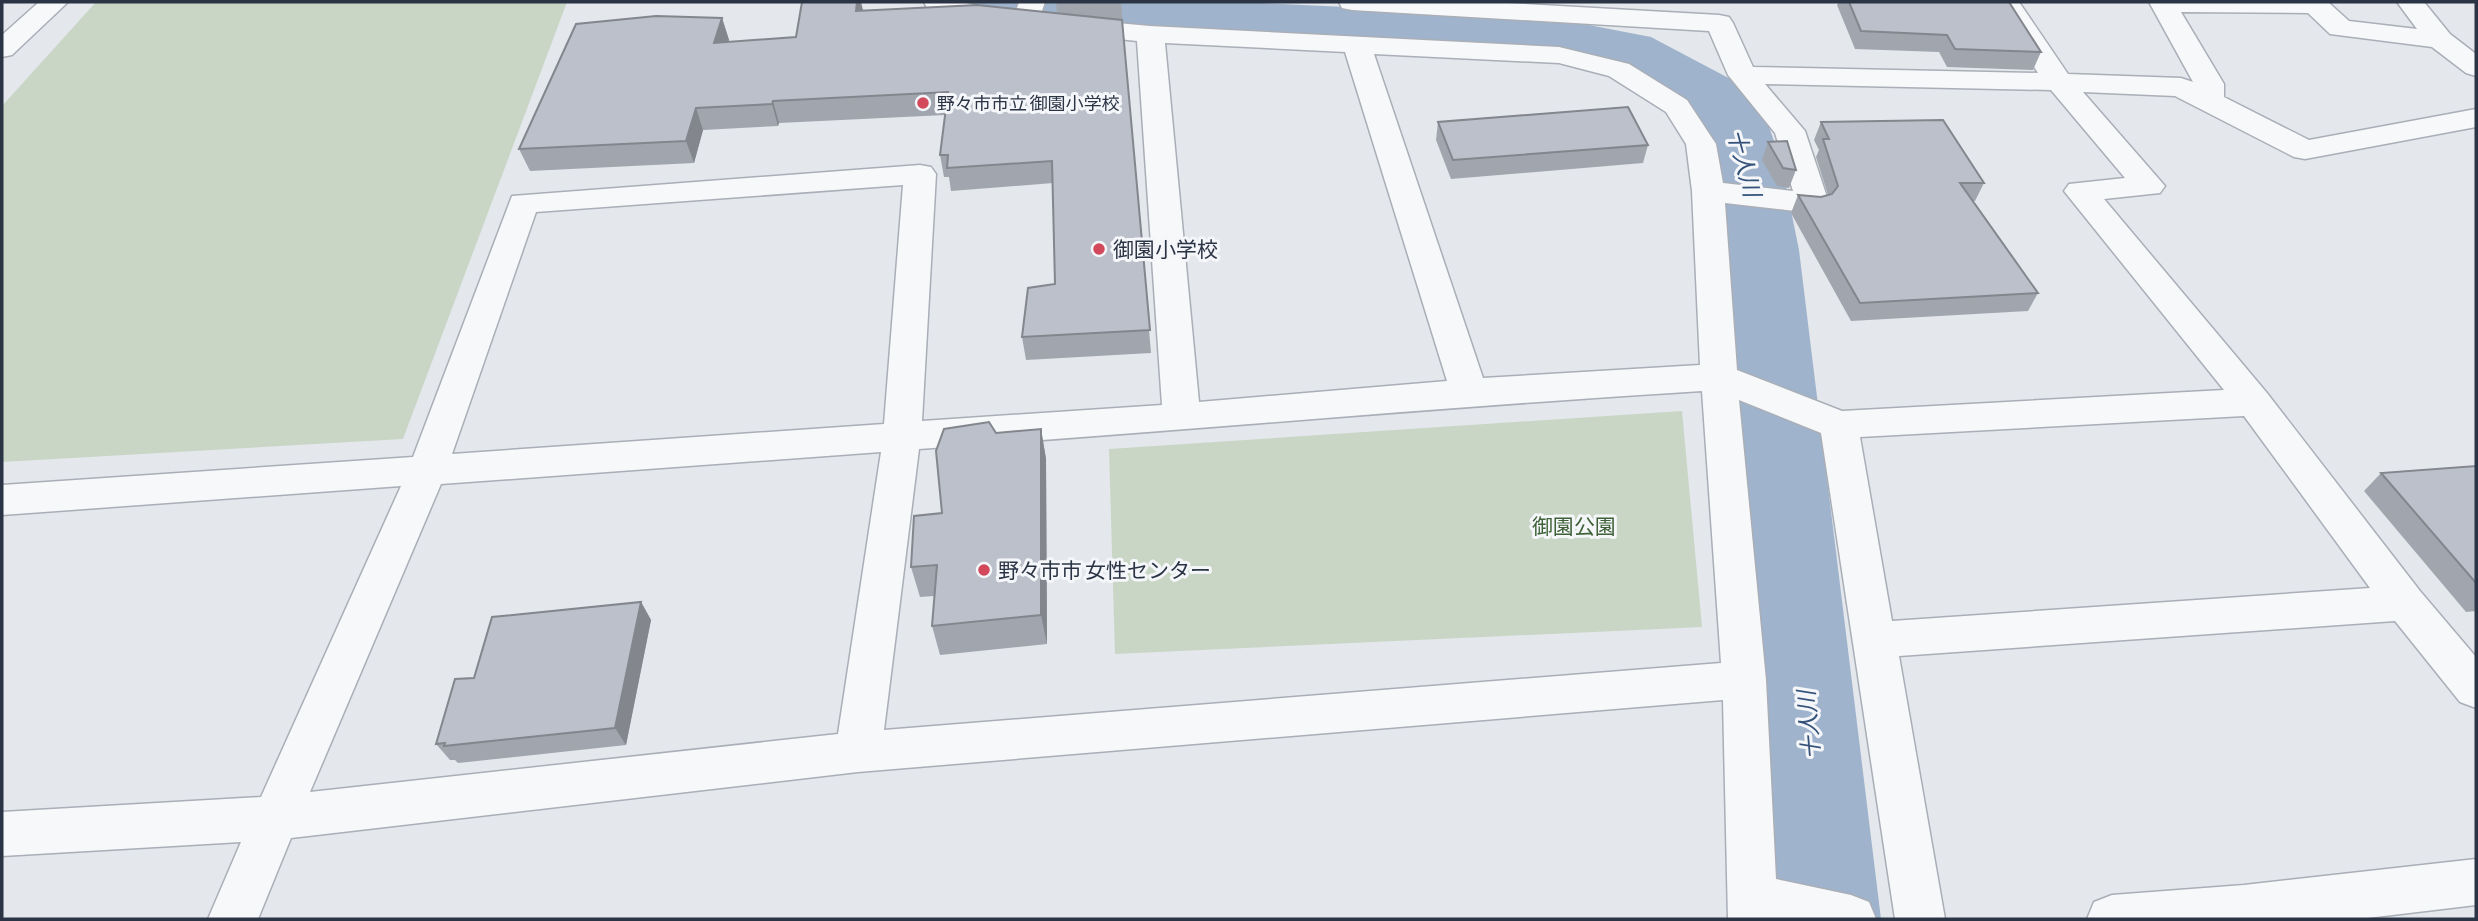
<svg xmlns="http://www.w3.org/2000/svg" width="2478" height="921" font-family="'Asap Condensed','Noto Sans JP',sans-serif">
  <rect width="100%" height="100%" fill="#e4e7ec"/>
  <!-- green -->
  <path fill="#c9d6c5" d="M 96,2 L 567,2 L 403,439 L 2,462 L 2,106 Z
    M 1682,411 L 1702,627 L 1115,654 L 1109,449 Z"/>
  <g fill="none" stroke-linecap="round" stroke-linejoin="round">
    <!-- river -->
    <path fill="#9fb4cc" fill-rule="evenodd" d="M 972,2 L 1237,2 L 1542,16 L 1651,37 L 1738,83 L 1759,110 L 1768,124 L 1781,161 L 1799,250 L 1881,919 L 1775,919 L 1729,250 L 1715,161 L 1704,124 L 1694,109 L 1612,65 L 1542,52 L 1023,26 L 981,14 Z"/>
    <defs>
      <path id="minor" d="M 924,2 L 962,2 L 1009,13 L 1013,19 L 1009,25 C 982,31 952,17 927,8 Z
        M 1019,2 L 1045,2 L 1036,29 L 1026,31 L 1016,29 L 1012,23 Z
        M 1339,2 L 1490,2 L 1719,15 L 1729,17 L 1733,23 L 1753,67 L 2038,73 L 1993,2 L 2019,2 L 2068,74 L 2181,78 L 2193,82 L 2149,2 L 2328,2 L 2349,21 L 2417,29 L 2397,2 L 2424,2 L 2450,34 L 2476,54 L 2476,76 L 2466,73 L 2432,47 L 2330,34 L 2308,13 L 2181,12 L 2224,84 L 2224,97 L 2309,140 L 2476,109 L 2476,127 L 2305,159 L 2294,157 L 2175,96 L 2083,92 L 2165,186 L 2160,193 L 2104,199 L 2267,393 L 2420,591 L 2476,657 L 2476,708 L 2460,702 L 2395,621 L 1899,656 L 1945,919 L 1895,919 L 1821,433 L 1739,400 L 1766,680 L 1776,879 L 1851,895 L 1869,902 L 1876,919 L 1728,919 L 1723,700 L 858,772 L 291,838 L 258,919 L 208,919 L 241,842 L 2,856 L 2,812 L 261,797 L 401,486 L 2,515 L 2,485 L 413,457 L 512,196 L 920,165 L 931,167 L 936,174 L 922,421 L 1162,405 L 1137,41 L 1063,33 L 1059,27 L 1063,21 L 1073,19 L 1150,26 L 1559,47 L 1629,64 L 1687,100 L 1716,144 L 1723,183 L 1793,191 L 1775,133 L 1728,75 L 1709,31 L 1352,10 L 1342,8 ZM 1165,43 L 1345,52 L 1447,381 L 1199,402 ZM 1374,54 L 1559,63 L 1609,76 L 1666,112 L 1686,144 L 1692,191 L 1700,365 L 1483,378 ZM 1765,84 L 2051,90 L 2125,178 L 2069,184 L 2064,191 L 2224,390 L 1842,411 L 1737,370 L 1725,203 L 1813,213 L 1824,210 L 1829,203 L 1805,131 ZM 903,185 L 884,424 L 452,454 L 536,212 ZM 1702,391 L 1721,663 L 884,730 L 919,449 C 1180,431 1441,407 1702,391 ZM 2244,416 L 2370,588 L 1892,621 L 1860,437 ZM 881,452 L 838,734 L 310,792 L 441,484 Z
        M 2476,859 L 2476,905 L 2359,919 L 2087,919 L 2094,902 L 2112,895 L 2244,885 Z"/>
      <path id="tertiary" d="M 39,2 L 68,2 L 12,55 L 2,57 L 2,35 Z"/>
    </defs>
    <!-- minor casing -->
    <use href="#minor" stroke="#a9aeb7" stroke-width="3"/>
    <!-- tertiary casing -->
    <use href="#tertiary" stroke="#a9aeb7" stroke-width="3"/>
    <!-- minor -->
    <use href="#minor" fill="#f7f8fa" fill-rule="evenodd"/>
    <!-- tertiary -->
    <use href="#tertiary" fill="#f7f8fa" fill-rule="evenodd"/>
  </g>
  <!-- wall -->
  <path fill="#a1a5ae" d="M 1056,2 L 1121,2 L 1151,353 L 1026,360 L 1022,337 L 1055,284 L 1053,183 L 951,191 L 949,177 L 944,177 L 940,155 L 945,115 L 779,123 L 778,126 L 703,130 L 694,163 L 530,171 L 519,149 L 722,18 L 729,40 L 728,42 L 796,37 L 863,11 L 1057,14 Z
    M 1839,2 L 2009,2 L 2041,52 L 2033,70 L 1947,67 L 1939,52 L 1855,49 L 1837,5 Z
    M 1438,122 L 1648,145 L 1643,163 L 1451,179 L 1436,140 Z
    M 1821,122 L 1984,183 L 1975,201 L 1973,201 L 2038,293 L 2028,311 L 1851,321 L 1791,213 L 1798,195 L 1821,197 L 1828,195 L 1816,157 L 1819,150 L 1814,140 Z
    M 1768,142 L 1796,170 L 1789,188 L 1777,186 L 1762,160 Z
    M 1041,429 L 1046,459 L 1047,644 L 940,655 L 932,626 L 934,596 L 920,597 L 911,567 L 942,513 L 996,433 Z
    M 2476,466 L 2476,611 L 2466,612 L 2364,491 L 2381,473 Z
    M 641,602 L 651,620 L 626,745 L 458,763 L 455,760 L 450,760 L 436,744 L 474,678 Z"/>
  <!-- shaded-wall -->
  <path fill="#83868d" d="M 857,2 L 861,2 L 864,14 L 856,11 Z
    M 722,18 L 729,40 L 721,65 L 714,43 Z
    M 773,101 L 779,123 L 778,126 L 772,104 Z
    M 696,108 L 703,130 L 694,163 L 686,141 Z
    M 1041,429 L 1046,459 L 1047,644 L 1041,615 Z
    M 641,602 L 651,620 L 626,745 L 615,728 Z"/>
  <!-- building -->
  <path fill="#bbc0ca" stroke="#83868d" stroke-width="2" d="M 802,2 L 857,2 L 856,11 L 977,5 L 1122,20 L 1150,330 L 1022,337 L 1028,288 L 1055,284 L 1052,161 L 947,168 L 948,155 L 940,155 L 948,92 L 773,101 L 772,104 L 696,108 L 686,141 L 519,149 L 576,24 L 656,16 L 722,18 L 714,43 L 796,37 Z
    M 1849,2 L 2009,2 L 2041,52 L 1955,49 L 1947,35 L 1861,31 Z
    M 1628,107 L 1648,145 L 1453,160 L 1438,122 Z
    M 1943,120 L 1984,183 L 1960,183 L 2038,293 L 1860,303 L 1798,195 L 1821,197 L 1832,194 L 1838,186 L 1823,139 L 1829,139 L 1821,122 Z
    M 1787,141 L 1796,170 L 1783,168 L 1768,142 Z
    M 989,422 L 996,433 L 1041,429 L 1041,615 L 932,626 L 937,565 L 911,567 L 914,516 L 942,513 L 936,451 L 944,429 Z
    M 2476,466 L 2476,583 L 2381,473 Z
    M 641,602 L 615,728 L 444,746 L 445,743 L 436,744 L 455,679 L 474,678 L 492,617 Z"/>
  <!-- markers -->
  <g fill="#d1495b" stroke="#f4f6f9" stroke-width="2.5">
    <circle cx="923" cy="103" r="7"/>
    <circle cx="1099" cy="249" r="7"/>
    <circle cx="984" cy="570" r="7"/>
  </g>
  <g text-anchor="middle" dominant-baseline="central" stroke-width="6" stroke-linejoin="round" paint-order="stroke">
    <!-- far-poi labels -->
    <g font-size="18" fill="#2b3445" stroke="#f4f6f9" text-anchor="start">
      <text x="937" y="103">野々市市立 御園小学校</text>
    </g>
    <!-- poi labels -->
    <g font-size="21" fill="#2b3445" stroke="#f4f6f9" text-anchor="start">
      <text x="1113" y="249">御園小学校</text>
      <text x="998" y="570">野々市市 女性センター</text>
    </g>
    <!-- park labels -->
    <g font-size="21" fill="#3f6138" stroke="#f4f6f9">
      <text x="1574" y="526">御園公園</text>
    </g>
    <!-- water labels -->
    <g font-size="23" font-style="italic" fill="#34527a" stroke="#f4f6f9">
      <text transform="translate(1744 163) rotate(75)">十人川</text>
      <text transform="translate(1809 725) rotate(-95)">十人川</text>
    </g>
  </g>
  <!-- border -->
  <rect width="2478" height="921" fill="none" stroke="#2b3445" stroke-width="7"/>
</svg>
